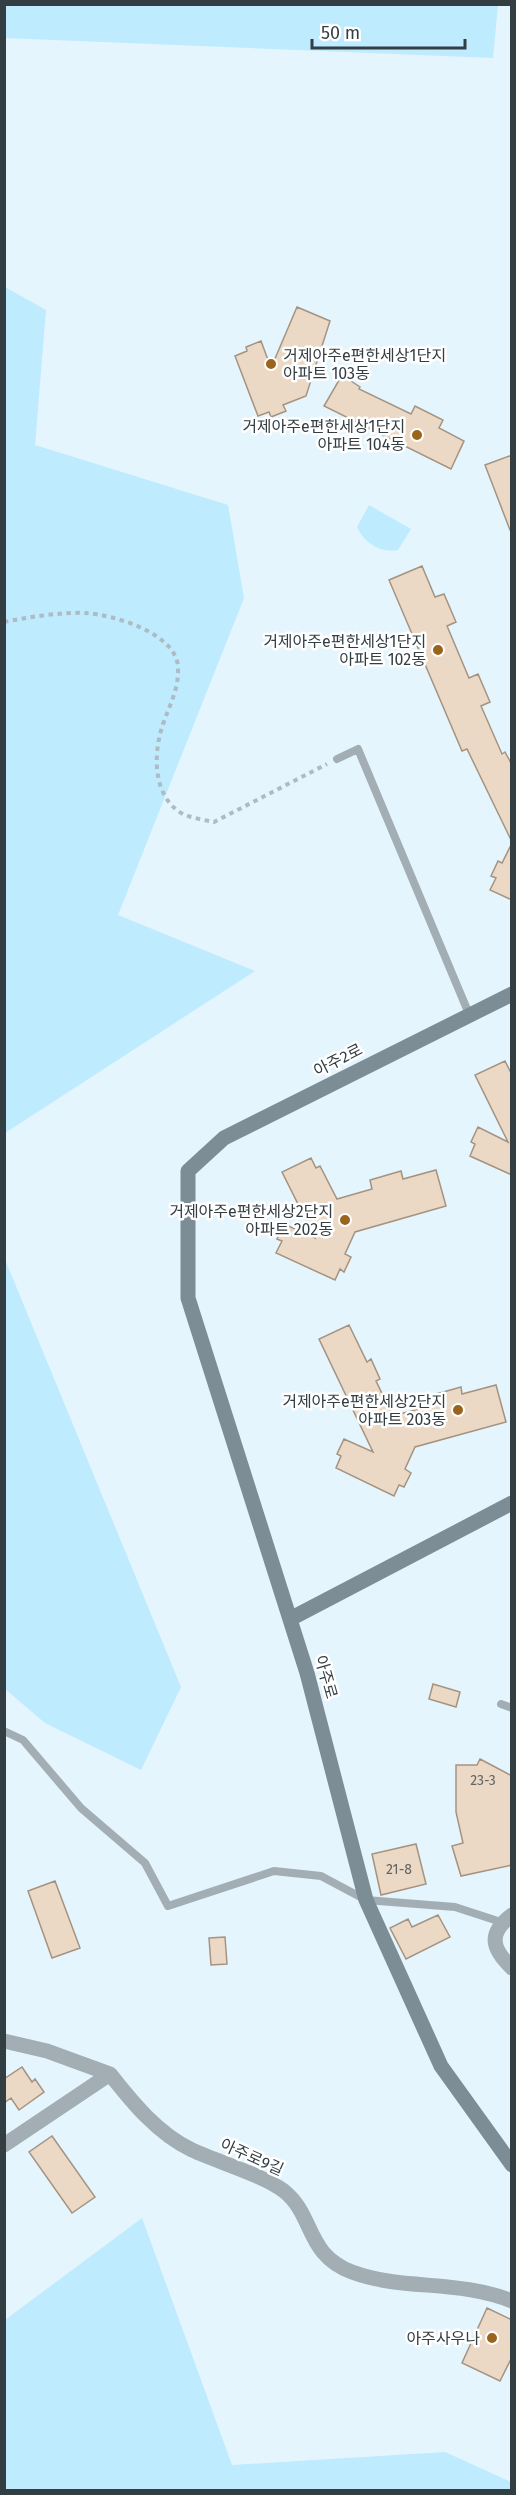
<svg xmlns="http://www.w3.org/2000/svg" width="516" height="2495" font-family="'Fira Sans','Noto Sans KR',sans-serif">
  <rect width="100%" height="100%" fill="#e4f5fd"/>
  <!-- green -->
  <path fill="#beebfe" d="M 5,4 L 498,4 L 498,5 L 493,58 L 5,38 Z
    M 5,287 L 46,310 L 35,445 L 228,505 L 244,598 L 118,915 L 255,971 L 5,1133 Z
    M 369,505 L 411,529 L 398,550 C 380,553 365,544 357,527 Z
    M 4,1257 L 181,1687 L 141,1770 L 45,1723 L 5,1689 Z
    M 142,2218 L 232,2465 L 445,2452 L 511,2482 L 511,2490 L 5,2490 L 5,2320 Z"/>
  <!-- building -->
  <path fill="#ecd9c5" stroke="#a59381" stroke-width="1.5" d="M 297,307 L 330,321 L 306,396 L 283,405 L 286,411 L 271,417 L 269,412 L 258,416 L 235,356 L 247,351 L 246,347 L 261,341 L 271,368 Z
    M 342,375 L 360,387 L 359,389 L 411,414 L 415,406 L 443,420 L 439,428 L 464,441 L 451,469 L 324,406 Z
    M 512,455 L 512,530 L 510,530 L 485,465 Z
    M 422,566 L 435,597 L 444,594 L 456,622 L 447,626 L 469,678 L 478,674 L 490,702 L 481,706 L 502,754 L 505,752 L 512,765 L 512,842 L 467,749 L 462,751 L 389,580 Z
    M 512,843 L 512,900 L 490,890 L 496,878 L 491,876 L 498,861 L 502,863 Z
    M 505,1061 L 512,1075 L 512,1175 L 470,1156 L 475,1144 L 471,1142 L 478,1127 L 508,1142 L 475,1075 Z
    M 311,1158 L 316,1168 L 320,1166 L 337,1199 L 372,1189 L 370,1180 L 401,1171 L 403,1179 L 436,1170 L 446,1206 L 355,1232 L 345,1254 L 351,1257 L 344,1272 L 340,1269 L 335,1280 L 276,1253 L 282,1241 L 277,1239 L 284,1224 L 315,1238 L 282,1172 Z
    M 349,1325 L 367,1362 L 371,1359 L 380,1379 L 376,1381 L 393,1416 L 432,1405 L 429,1396 L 461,1387 L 462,1394 L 496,1385 L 506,1422 L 415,1447 L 405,1469 L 411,1473 L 404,1487 L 399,1485 L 394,1496 L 336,1468 L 341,1456 L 337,1454 L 344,1439 L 373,1452 L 319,1339 Z
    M 433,1684 L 460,1692 L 456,1707 L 429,1699 Z
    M 480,1759 L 512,1776 L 512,1865 L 461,1876 L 452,1846 L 463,1843 L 456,1812 L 456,1765 L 477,1765 Z
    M 416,1844 L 426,1884 L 381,1895 L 372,1854 Z
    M 55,1881 L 80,1948 L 52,1958 L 28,1891 Z
    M 438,1915 L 450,1937 L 406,1959 L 390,1928 L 408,1919 L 412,1927 Z
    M 225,1937 L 227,1964 L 211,1965 L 209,1938 Z
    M 22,2067 L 32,2082 L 35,2079 L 44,2092 L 19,2110 L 11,2098 L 4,2103 L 4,2079 Z
    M 52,2136 L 95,2197 L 72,2213 L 29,2152 Z
    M 487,2308 L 512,2320 L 512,2357 L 500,2381 L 462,2363 Z"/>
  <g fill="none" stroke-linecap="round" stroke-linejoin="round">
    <!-- path -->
    <path stroke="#adbcc3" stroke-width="4" stroke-dasharray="4.5 4.5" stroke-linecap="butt" d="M 4,622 C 28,617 62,612 86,613 C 114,615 176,633 178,667 C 179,689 170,704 163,724 C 153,753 152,797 183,814 C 192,818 204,820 214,822 L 327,764"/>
    <!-- lane -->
    <path stroke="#a2aeb3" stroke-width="8" d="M 337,759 L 358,749 L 469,1014
      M 501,1704 L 512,1708
      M 4,1731 L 23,1740 L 81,1808 L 145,1863 L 168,1906 L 274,1871 L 321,1876 L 366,1900 L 455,1907 L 501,1922"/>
    <!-- street -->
    <path stroke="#a2aeb3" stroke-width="15" d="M 512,1915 C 488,1933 491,1948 512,1968
      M 4,2041 L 47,2051 L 110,2074
      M 110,2074 C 132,2102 158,2134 192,2150 C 218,2162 263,2175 284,2191 C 315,2216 305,2254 352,2272 C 403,2291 457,2279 512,2301
      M 4,2145 L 110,2074"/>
    <!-- secondary -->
    <path stroke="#7c8d95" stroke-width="15" d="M 512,994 L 224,1138 L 188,1171 L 188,1298 L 307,1673 L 366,1900 L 441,2066 L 512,2165
      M 290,1619 L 512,1503"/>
  </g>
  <!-- markers -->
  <g fill="#9a641d" stroke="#fff" stroke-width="2">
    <circle cx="271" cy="364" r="6"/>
    <circle cx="417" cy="435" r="6"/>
    <circle cx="438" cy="650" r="6"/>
    <circle cx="345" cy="1220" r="6"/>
    <circle cx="458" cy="1410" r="6"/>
    <circle cx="492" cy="2338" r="6"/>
  </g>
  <g text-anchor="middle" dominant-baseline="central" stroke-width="5" stroke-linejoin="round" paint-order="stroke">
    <!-- number labels -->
    <g font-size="14" fill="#616564">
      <text x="483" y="1780">23-3</text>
      <text x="399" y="1869">21-8</text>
    </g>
    <!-- poi labels -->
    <g font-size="16" fill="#333e43" stroke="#fff" text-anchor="end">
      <text x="283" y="355" text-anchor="start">거제아주e편한세상1단지<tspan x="283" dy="18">아파트 103동</tspan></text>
      <text x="405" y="426">거제아주e편한세상1단지<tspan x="405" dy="18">아파트 104동</tspan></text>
      <text x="426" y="641">거제아주e편한세상1단지<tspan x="426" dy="18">아파트 102동</tspan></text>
      <text x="333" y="1211">거제아주e편한세상2단지<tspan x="333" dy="18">아파트 202동</tspan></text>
      <text x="446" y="1401">거제아주e편한세상2단지<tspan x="446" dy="18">아파트 203동</tspan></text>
      <text x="480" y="2338">아주사우나</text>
    </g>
    <!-- street labels -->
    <g font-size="16" fill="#333e43" stroke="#fff">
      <text transform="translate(338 1060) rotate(-27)">아주2로</text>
      <text transform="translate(326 1677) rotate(74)">아주로</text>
      <text transform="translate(252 2157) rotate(24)">아주로9길</text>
    </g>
  </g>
  <!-- border -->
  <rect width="516" height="2495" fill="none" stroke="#333e43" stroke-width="12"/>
  <!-- scale -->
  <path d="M312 39v9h153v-9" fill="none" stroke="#333e43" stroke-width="3"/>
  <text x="321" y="39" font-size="18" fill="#333e43" stroke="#ffffff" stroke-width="4.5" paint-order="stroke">50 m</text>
</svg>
